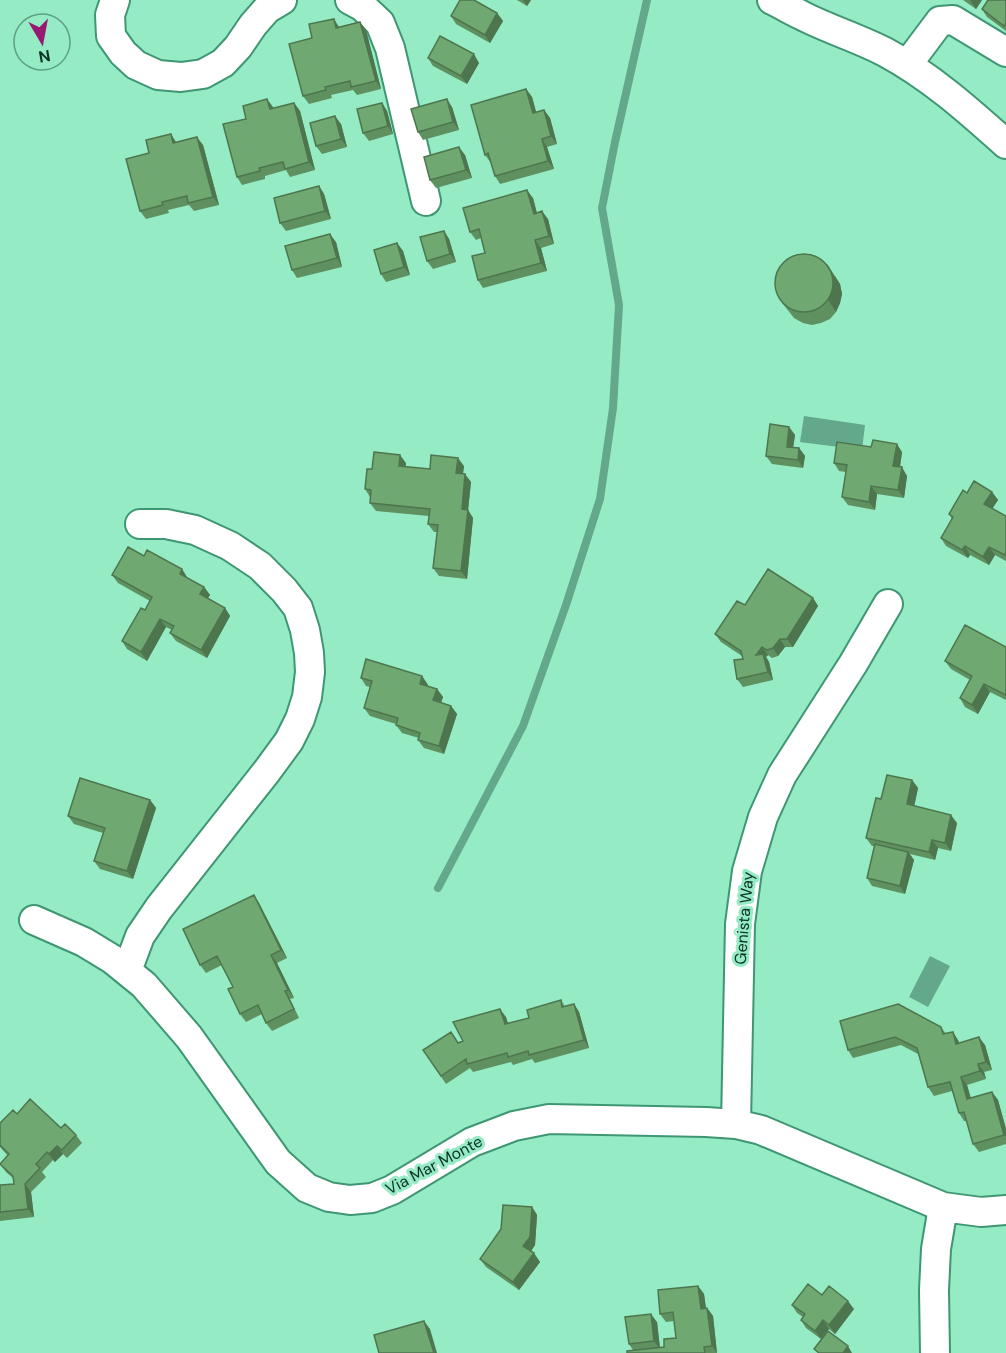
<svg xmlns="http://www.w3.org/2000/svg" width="1006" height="1353" font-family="'DM Sans',sans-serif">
  <rect width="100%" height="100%" fill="#94ebc4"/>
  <!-- water -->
  <path fill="#64a88b" d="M 804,416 L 865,425 L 862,450 L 800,442 Z
    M 930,956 L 950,966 L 928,1007 L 909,997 Z"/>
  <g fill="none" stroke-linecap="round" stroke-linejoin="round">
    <!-- stream -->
    <path stroke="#64a88b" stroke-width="8" d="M 438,888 L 523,726 L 566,605 L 600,499 L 613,408 L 619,305 L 602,208 L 615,142 L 647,0"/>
    <defs>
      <path id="minor" d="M 115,0 L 110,15 L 111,36 L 123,53 L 136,65 L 158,75 L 181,77 L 203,74 L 223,63 L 238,47 L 253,25 L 267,9 L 282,0
        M 350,0 L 363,7 L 380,23 L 390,48 L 426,201
        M 772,0 C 782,5 791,10 801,15 C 828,29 858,38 885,52 C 930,76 968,110 1006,144
        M 907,65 L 940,21 L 953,20 L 1006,52
        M 34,920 L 84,942 L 112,959 L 144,985 L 189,1037 L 278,1162 L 307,1188 L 329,1197 L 350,1200 L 372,1198 L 392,1190 L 472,1142 L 514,1126 L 549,1119 L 706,1122 L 736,1124 L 761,1130 L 943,1207 L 981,1212 L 1006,1210
        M 127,971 L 140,936 L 159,908 L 267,771 L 289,741 L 300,719 L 307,697 L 310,672 L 309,653 L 305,630 L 298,608 L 284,590 L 260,566 L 230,546 L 195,530 L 166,524 L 140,524
        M 736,1124 L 740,924 L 747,871 L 763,817 L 782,775 L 853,664 L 888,604
        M 935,1353 L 934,1290 L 936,1249 L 943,1207"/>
    </defs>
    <!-- minor casing -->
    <use href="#minor" stroke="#3e9673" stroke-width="32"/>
    <!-- minor -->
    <use href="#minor" stroke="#fff" stroke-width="28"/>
  </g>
  <!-- wall -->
  <path fill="#5f9060" d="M 517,0 L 531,0 L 527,6 Z
    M 963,0 L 982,0 L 976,9 Z
    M 1006,0 L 1006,31 L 987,17 L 982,9 Z
    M 497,13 L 503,21 L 490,43 L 456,24 L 451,16 Z
    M 360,22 L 366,30 L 381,89 L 357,95 L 353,90 L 331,95 L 332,98 L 309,104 L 303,96 L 312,38 L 339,27 Z
    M 428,58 L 479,63 L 467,84 L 433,66 Z
    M 526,89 L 532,97 L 536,113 L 544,110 L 550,118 L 557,144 L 547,147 L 554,169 L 500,184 L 495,176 L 491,163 L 485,155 Z
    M 294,103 L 300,111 L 315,170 L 290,177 L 286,170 L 265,176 L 265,179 L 242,185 L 237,177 L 246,119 L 273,108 Z
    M 382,103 L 387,111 L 393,134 L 369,141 L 363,133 Z
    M 452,107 L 459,130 L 423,140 L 418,132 Z
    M 341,124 L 347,147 L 322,154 L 316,146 Z
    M 177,142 L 203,145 L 219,205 L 194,211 L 189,205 L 168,210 L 169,213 L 146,219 L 140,211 L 149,153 Z
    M 465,155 L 472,178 L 436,188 L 430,180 Z
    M 319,186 L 324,194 L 331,219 L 286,231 L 280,223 Z
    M 533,198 L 537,213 L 548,219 L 554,244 L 541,248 L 547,271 L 483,288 L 478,280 L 485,253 L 481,238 L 476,240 L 470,232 Z
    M 444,231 L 449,239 L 456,262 L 433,269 L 427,261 Z
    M 336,242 L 342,267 L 297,278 L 292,270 Z
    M 397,243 L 403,251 L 410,275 L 386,282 L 381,274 Z
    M 835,276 L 840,284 L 842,294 L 840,303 L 836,312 L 830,319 L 821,323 L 812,325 L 803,323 L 794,318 L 779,299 Z
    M 789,427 L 795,435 L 793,447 L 799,448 L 805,456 L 803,468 L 772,464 L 766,456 Z
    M 902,452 L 900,467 L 907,476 L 904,498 L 877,494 L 875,510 L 848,505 L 842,497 L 846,472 L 839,471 L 834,463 Z
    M 406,463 L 405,467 L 430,469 L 464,466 L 463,473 L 471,482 L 468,510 L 473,518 L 467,579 L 439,576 L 433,568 L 437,532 L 434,532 L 428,524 L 429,516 L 376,511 L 370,503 L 370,497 L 365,489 L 372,469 Z
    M 992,492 L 998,500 L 992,509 L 1006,516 L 1006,561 L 995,555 L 989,565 L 970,555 L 968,558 L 946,546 L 941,538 L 952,519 L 949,514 L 967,493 Z
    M 144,556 L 182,569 L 187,578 L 204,587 L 210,595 L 208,598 L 225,608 L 230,616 L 207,658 L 176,641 L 170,633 L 172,630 L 166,627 L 147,661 L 127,649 L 122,641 L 145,610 L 150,601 L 118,583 L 112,575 Z
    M 813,598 L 818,606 L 793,647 L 785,647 L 778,656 L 772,658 L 768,655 L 766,657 L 769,662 L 773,680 L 743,687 L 737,679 L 743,659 L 742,656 L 721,642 L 715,634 L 745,605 Z
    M 1006,647 L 1006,700 L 990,692 L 978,714 L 965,707 L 960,698 L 970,680 L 951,669 L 945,661 Z
    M 422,676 L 428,685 L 427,686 L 437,689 L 443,697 L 441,703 L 451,706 L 457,714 L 444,754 L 424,748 L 418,740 L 419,738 L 402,733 L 396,725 L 396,724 L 370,716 L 364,708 L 370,687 L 366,686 L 361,678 Z
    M 912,780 L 918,788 L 914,806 L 957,823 L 951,851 L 938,848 L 935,860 L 910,854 L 914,860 L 905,894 L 872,886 L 867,878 L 874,846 L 872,846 L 866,838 L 881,799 Z
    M 150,800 L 156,808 L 133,879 L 100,869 L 94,861 L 103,833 L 74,824 L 68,816 Z
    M 259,903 L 287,958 L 277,963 L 294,998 L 290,999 L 299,1018 L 272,1031 L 266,1023 L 262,1014 L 246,1022 L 240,1014 L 233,987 L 222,965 L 206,973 L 200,965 Z
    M 561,1000 L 565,1007 L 574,1004 L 579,1012 L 589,1048 L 535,1063 L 532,1059 L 513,1065 L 511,1062 L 473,1072 L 470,1068 L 446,1084 L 423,1050 L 463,1041 L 506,1017 L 508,1023 L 529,1018 Z
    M 840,1021 L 941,1027 L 946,1034 L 958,1040 L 959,1043 L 985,1045 L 992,1070 L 984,1072 L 986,1079 L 967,1085 L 971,1098 L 992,1092 L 998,1100 L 1006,1129 L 1006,1144 L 979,1152 L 973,1144 L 967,1121 L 964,1121 L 959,1113 L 952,1091 L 934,1096 L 928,1087 L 918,1054 L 901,1045 L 853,1058 L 848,1050 Z
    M 17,1114 L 61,1128 L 76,1135 L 82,1143 L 67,1158 L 63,1154 L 55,1162 L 53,1160 L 42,1172 L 46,1177 L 31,1192 L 34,1217 L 0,1221 L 0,1185 L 14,1184 L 14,1179 L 6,1172 L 0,1164 L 8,1156 L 0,1147 L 0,1123 Z
    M 532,1207 L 537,1215 L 535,1245 L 531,1251 L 540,1262 L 519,1290 L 486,1267 L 480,1259 Z
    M 698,1286 L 704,1294 L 706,1308 L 707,1308 L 713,1316 L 717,1353 L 627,1353 L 633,1350 L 629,1344 L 657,1322 L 660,1347 L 664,1347 L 676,1338 L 674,1321 L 666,1322 L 660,1314 Z
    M 822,1295 L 854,1309 L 835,1334 L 829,1329 L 821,1339 L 806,1328 L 801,1320 L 803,1317 L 797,1313 L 792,1305 Z"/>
  <!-- shaded-wall -->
  <path fill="#4e764e" d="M 523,0 L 531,0 L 527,6 Z
    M 970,0 L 982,0 L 976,9 Z
    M 497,13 L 503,21 L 490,43 L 485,35 Z
    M 334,19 L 339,27 L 336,28 Z
    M 360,22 L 366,30 L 381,89 L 376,81 Z
    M 474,54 L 479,63 L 467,84 L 461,76 Z
    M 526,89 L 532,97 L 539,122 L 533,113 Z
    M 267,99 L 273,107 L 275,117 L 270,109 Z
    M 447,99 L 452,107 L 459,130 L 453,122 Z
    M 294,103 L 300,111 L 315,170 L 309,162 Z
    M 382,103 L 387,111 L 393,134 L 388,126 Z
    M 544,110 L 550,118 L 557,144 L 551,136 Z
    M 335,116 L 341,124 L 347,147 L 341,139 Z
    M 171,134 L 176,142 L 173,143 Z
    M 197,137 L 203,145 L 219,205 L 213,197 Z
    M 542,139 L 547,147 L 554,169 L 548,161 Z
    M 459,147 L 465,155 L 472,178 L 466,170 Z
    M 319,186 L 324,194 L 331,219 L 325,211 Z
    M 527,190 L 533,198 L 539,222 L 534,214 Z
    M 542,211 L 548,219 L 554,244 L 549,236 Z
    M 444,231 L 449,239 L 456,262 L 450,254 Z
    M 330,234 L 336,242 L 342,267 L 337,258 Z
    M 535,240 L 541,248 L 547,271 L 541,263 Z
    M 397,243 L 403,251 L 410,275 L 404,267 Z
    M 827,264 L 840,284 L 842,294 L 840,303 L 836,312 L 828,300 Z
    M 789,427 L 795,435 L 792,455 L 787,447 Z
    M 897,444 L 902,452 L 899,474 L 893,466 Z
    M 799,448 L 805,456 L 803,468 L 798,460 Z
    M 400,455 L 406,463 L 405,474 L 399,466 Z
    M 458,458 L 464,466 L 462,481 L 456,473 Z
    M 902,467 L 907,476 L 904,498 L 898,490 Z
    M 465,474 L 471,482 L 468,510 L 473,518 L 467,579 L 461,571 L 462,509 Z
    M 871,486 L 877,494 L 875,510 L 869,502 Z
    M 992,492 L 998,500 L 990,512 L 984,504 Z
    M 965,546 L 970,555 L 968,558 L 962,550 Z
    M 989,547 L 995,555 L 989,565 L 983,557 Z
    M 182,569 L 187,577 L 185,582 L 180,574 Z
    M 204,587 L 210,595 L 205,602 L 200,594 Z
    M 813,598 L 818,606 L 793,647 L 787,639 Z
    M 225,608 L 230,616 L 207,658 L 201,650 Z
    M 160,619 L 166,627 L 147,661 L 141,652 Z
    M 780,639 L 785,647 L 778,656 L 773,648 Z
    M 762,647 L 768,655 L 766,657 L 769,662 L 773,680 L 756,655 Z
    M 422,676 L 428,685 L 425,692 L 420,684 Z
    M 984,684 L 990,692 L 978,714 L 972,705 Z
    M 437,689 L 443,697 L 439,708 L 433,700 Z
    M 451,706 L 457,714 L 444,754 L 439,746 Z
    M 912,780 L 918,788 L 913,812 L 907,804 Z
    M 150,800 L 156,808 L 133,879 L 127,871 Z
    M 951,815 L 957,823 L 951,851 L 945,843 Z
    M 932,840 L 938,848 L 935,860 L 929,852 Z
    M 908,852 L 914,860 L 905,894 L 900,886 Z
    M 254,895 L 259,903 L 287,958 L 281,950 Z
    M 271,955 L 277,963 L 294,998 L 288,990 Z
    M 574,1004 L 579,1012 L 589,1048 L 584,1040 Z
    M 500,1009 L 506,1017 L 510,1032 L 505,1024 Z
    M 953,1032 L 958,1040 L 962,1052 L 956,1044 Z
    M 979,1037 L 985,1045 L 992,1070 L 986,1062 Z
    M 978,1064 L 984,1072 L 986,1079 L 980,1071 Z
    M 961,1077 L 967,1085 L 973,1107 L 967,1099 Z
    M 992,1092 L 998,1100 L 1006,1129 L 1006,1137 L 1004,1135 Z
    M 57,1146 L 63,1154 L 55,1162 L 49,1154 Z
    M 25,1184 L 31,1192 L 34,1217 L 28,1209 Z
    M 532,1207 L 537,1215 L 535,1245 L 529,1254 L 523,1246 Z
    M 534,1253 L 540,1262 L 519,1290 L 513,1282 Z
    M 698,1286 L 704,1294 L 707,1317 L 701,1309 Z
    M 848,1301 L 854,1309 L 835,1334 L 829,1325 Z
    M 707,1308 L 713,1316 L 717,1353 L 712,1346 Z
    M 651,1314 L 657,1322 L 660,1349 L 654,1341 Z
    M 823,1320 L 829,1329 L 821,1339 L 815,1331 Z
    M 424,1321 L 430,1329 L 437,1353 L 434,1353 Z
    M 848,1346 L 852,1353 L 843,1353 Z"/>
  <!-- building -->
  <path fill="#6fa870" stroke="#4e764e" stroke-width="1.5" d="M 460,0 L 474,0 L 497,13 L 485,35 L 451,16 Z
    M 988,0 L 1006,0 L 1006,23 L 1004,26 L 982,9 Z
    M 334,19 L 336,28 L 360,22 L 376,81 L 351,87 L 350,81 L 325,87 L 326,90 L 303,96 L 289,44 L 312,38 L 309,24 Z
    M 440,36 L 474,54 L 461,76 L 428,58 Z
    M 526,89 L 533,113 L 544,110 L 551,136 L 542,139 L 548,161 L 495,176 L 488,153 L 485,155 L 471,105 Z
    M 267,99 L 270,109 L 294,103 L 309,162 L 285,169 L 283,162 L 259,168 L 260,171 L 237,177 L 223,124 L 246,119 L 243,106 Z
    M 447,99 L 453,122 L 418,132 L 411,109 Z
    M 382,103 L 388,126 L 363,133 L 357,109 Z
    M 335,116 L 341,139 L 316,146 L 310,123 Z
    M 171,134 L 173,143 L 197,137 L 213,197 L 188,203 L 187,196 L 162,202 L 163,205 L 140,211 L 126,159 L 149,153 L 146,140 Z
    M 459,147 L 466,170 L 430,180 L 424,157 Z
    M 319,186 L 325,211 L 280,223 L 274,198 Z
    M 527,190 L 534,214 L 542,211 L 549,236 L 535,240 L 541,263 L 478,280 L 472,256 L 485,253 L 479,229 L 470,232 L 463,208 Z
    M 444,231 L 450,254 L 427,261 L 420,237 Z
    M 330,234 L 337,258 L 292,270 L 285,246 Z
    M 397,243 L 404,267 L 381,274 L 374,250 Z
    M775 283a29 29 0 1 1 58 0a29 29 0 1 1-58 0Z
    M 770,424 L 789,427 L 787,447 L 799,448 L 798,460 L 766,456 Z
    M 873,440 L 897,444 L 893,466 L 902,467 L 898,490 L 871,486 L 869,502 L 842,497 L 847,465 L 834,463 L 837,442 L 871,447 Z
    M 374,452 L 400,455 L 399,466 L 430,469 L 431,455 L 458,458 L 456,473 L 465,474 L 462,509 L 468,510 L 461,571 L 433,568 L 438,525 L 428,524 L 430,509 L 370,503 L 371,490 L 365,489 L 367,469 L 372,469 Z
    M 974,481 L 992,492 L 984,504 L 1006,516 L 1006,552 L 1005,555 L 989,547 L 983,557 L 965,546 L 962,550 L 941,538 L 953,517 L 949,514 L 963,490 L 967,493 Z
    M 128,547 L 144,556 L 147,550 L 182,569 L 180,574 L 204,587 L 200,594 L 225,608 L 201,650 L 170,633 L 174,626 L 160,619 L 141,652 L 122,641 L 141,608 L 145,610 L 152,597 L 112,575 Z
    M 768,569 L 813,598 L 787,639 L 780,639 L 773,648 L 767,650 L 762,647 L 756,655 L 763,654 L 768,672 L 737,679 L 734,660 L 743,659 L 741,651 L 715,634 L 737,601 L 745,605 Z
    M 965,625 L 1006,647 L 1006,695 L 984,684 L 972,705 L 960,698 L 972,676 L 945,661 Z
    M 366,659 L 422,676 L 420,684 L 437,689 L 433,700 L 451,706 L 439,746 L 418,740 L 420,733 L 396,725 L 398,718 L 364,708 L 372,681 L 361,678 Z
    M 887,775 L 912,780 L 907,804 L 951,815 L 945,843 L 932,840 L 929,852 L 866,838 L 876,798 L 881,799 Z
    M 80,778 L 150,800 L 127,871 L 94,861 L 105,828 L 68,816 Z
    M 875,844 L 908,852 L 900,886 L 867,878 Z
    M 254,895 L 281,950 L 271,955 L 288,990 L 285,991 L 294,1009 L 266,1023 L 258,1005 L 240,1014 L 228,989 L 233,987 L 217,956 L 200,965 L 183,929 Z
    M 561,1000 L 562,1007 L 574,1004 L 584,1040 L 529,1055 L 528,1051 L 508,1057 L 507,1053 L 467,1064 L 466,1059 L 441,1076 L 423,1050 L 451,1032 L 458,1043 L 463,1041 L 453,1022 L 500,1009 L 505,1024 L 529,1018 L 527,1010 Z
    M 898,1004 L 941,1027 L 943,1034 L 953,1032 L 956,1044 L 979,1037 L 986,1062 L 978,1064 L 980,1071 L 961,1077 L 967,1099 L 992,1092 L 1004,1135 L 973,1144 L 964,1112 L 959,1113 L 950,1082 L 928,1087 L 917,1048 L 895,1037 L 848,1050 L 840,1021 Z
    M 30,1099 L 61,1128 L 65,1124 L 76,1135 L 62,1150 L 57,1146 L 49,1154 L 47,1152 L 36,1164 L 40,1168 L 25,1184 L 28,1209 L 0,1212 L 0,1185 L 14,1184 L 13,1176 L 0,1164 L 9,1154 L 0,1145 L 0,1123 L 13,1110 L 17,1114 Z
    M 503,1205 L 532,1207 L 530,1237 L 523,1246 L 534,1253 L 513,1282 L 480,1259 L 501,1229 Z
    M 808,1284 L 822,1295 L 829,1286 L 848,1301 L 829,1325 L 823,1320 L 815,1331 L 801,1320 L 805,1314 L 792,1305 Z
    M 698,1286 L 701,1309 L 707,1308 L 712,1346 L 704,1347 L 705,1353 L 627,1353 L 627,1351 L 664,1347 L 664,1339 L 676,1338 L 673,1312 L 660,1314 L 658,1290 Z
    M 651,1314 L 654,1341 L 629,1344 L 625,1317 Z
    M 424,1321 L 434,1353 L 379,1353 L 374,1335 Z
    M 828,1331 L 848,1346 L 843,1353 L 819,1353 L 814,1349 Z"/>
  <g text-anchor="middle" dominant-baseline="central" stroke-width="6" stroke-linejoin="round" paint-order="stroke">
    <!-- street labels -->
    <g font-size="16" fill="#0b3123" stroke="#94ebc4">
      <text transform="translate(744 918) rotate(-85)">Genista Way</text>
      <text transform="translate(434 1165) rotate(-28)">Via Mar Monte</text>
    </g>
  </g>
  <!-- north arrow -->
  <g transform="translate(42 42) rotate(170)"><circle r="28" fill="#94ebc4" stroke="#5da184" stroke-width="1.5"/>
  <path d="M0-4.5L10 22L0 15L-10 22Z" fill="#981970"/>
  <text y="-9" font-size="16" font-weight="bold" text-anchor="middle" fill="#0b3123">N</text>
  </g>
</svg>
